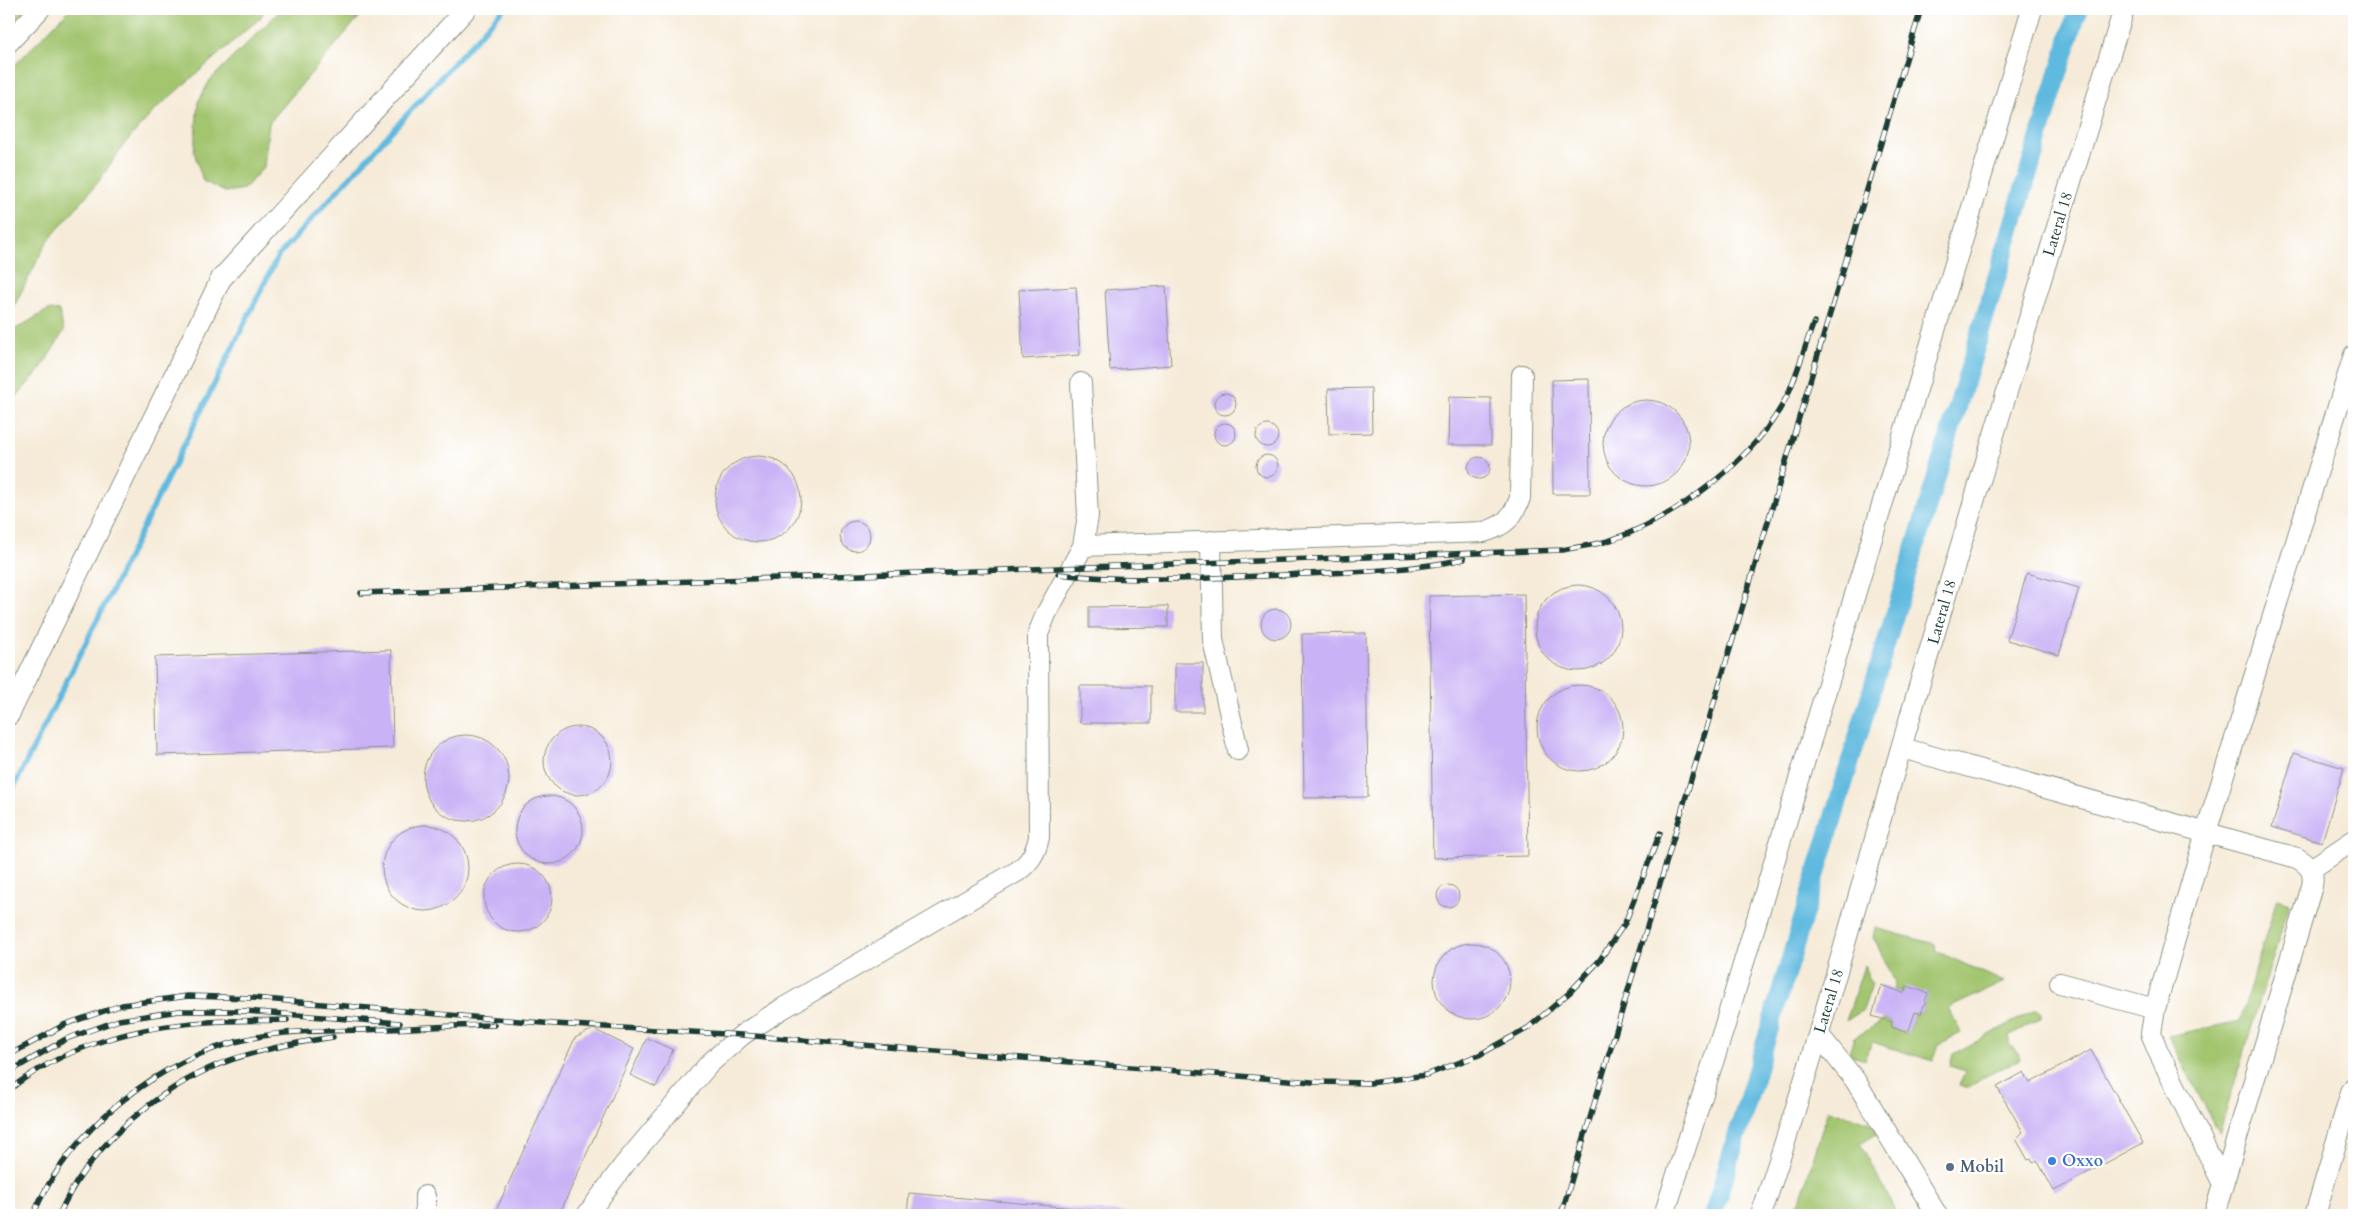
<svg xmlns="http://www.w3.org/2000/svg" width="2363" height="1224" font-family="Cardo,serif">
  <rect width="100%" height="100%" fill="#fff"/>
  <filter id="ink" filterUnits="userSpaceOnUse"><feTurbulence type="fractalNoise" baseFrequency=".02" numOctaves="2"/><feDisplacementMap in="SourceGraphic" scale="10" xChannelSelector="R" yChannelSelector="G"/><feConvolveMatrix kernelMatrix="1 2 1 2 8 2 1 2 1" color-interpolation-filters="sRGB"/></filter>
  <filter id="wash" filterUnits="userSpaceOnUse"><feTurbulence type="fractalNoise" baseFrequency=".0096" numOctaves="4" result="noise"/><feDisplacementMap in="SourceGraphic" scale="20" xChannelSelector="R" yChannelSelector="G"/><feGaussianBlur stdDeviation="1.12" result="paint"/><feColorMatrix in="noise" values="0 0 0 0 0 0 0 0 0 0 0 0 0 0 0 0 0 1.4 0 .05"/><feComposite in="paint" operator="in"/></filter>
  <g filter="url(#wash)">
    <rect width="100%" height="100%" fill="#f6ebd8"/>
    <!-- green -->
    <path fill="#a2c56e" stroke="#608151" d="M 9,9 L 31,9 L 9,32 Z
      M 70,9 L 265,9 L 260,18 L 156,109 L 125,143 L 99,181 L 47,242 L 14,306 L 9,309 L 9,71 Z
      M 282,9 L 366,9 L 269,123 L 264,167 L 244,189 L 225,192 L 203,181 L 194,152 L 198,102 L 210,80 Z
      M 48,310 L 59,311 L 64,331 L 40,370 L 9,405 L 9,333 Z
      M 2277,898 L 2290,902 L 2219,1134 L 2168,1036 L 2240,1021 Z
      M 1875,928 L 1935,944 L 1936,951 L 2004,982 L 1949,1008 L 1961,1033 L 1939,1044 L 1933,1061 L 1872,1042 L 1865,1060 L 1848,1055 L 1854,1038 L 1884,1020 L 1892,1022 L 1891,1027 L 1908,1032 L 1915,1012 L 1921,1014 L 1928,993 L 1904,993 L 1893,989 L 1895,981 L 1873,937 Z
      M 1864,966 L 1872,984 L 1863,1010 L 1846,1021 Z
      M 2037,1009 L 2042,1013 L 2042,1017 L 2009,1036 L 2009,1043 L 2018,1053 L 2020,1059 L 1984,1077 L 1969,1088 L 1960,1085 L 1965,1071 L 1950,1066 L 1953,1054 Z
      M 1828,1110 L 1871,1123 L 1877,1134 L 1860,1143 L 1898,1215 L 1786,1215 L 1800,1201 Z"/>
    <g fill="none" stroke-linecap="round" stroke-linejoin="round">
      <!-- stream -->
      <path stroke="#61badf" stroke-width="5.5" d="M 9,797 L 278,256 L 503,9"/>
      <!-- canal -->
      <path stroke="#61badf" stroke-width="19" d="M 1713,1215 L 2078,9"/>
    </g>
    <g id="blocks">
      <!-- building -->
      <path fill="#c9b2f5" d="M 1166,286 L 1171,365 L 1110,370 L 1105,290 Z
        M 1076,287 L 1080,355 L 1023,359 L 1019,290 Z
        M 1589,379 L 1590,494 L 1553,494 L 1552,380 Z
        M 1371,388 L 1372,433 L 1329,434 L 1328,389 Z
        M1214 404a11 11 0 1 1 22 0a11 11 0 1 1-22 0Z
        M 1449,397 L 1491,398 L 1491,445 L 1448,445 Z
        M1603 443a43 43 0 1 1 86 0a43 43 0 1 1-86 0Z
        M1214 434a11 11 0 1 1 22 0a11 11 0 1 1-22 0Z
        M1256 436a11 11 0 1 1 22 0a11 11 0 1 1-22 0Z
        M1256 466a11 11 0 1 1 22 0a11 11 0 1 1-22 0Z
        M715 499a43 43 0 1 1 86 0a43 43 0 1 1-86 0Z
        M1468 468a11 11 0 1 1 22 0a11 11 0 1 1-22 0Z
        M840 536a15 15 0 1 1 30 0a15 15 0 1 1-30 0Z
        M 2027,573 L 2079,588 L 2059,655 L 2007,640 Z
        M1535 628a43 43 0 1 1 86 0a43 43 0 1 1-86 0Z
        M 1524,594 L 1528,856 L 1433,858 L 1429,596 Z
        M 1168,606 L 1168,627 L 1089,628 L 1089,607 Z
        M1261 624a15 15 0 1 1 30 0a15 15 0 1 1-30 0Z
        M 1366,633 L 1368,797 L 1304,798 L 1302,634 Z
        M 391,650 L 393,748 L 157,755 L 155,657 Z
        M 1175,663 L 1203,663 L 1203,712 L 1175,712 Z
        M1537 728a43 43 0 1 1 86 0a43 43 0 1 1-86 0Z
        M 1080,686 L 1151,686 L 1151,723 L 1080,723 Z
        M544 761a34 34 0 1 1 68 0a34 34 0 1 1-68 0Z
        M423 778a43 43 0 1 1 86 0a43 43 0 1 1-86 0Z
        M 2294,753 L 2344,768 L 2322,842 L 2272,827 Z
        M515 830a34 34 0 1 1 68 0a34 34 0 1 1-68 0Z
        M382 868a43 43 0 1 1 86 0a43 43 0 1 1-86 0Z
        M484 898a34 34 0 1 1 68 0a34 34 0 1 1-68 0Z
        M1437 896a11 11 0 1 1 22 0a11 11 0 1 1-22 0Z
        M1434 981a38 38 0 1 1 76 0a38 38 0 1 1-76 0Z
        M 1881,985 L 1904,993 L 1906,986 L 1928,993 L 1921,1014 L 1915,1012 L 1908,1033 L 1891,1027 L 1892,1022 L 1872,1016 Z
        M 593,1029 L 634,1049 L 559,1215 L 494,1215 L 575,1038 Z
        M 647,1038 L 673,1050 L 656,1087 L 630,1075 Z
        M 2091,1050 L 2143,1143 L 2054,1191 L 2037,1160 L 2033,1163 L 2031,1159 L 2028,1160 L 2016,1139 L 2023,1132 L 1997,1087 L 2024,1072 L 2030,1083 Z
        M 909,1193 L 1139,1214 L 1139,1215 L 907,1215 Z"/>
    </g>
  </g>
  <g filter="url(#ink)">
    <use href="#blocks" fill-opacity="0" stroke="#8a9486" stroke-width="1"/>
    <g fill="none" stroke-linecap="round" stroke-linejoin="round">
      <defs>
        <path id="minor" d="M 9,42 L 40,9
          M 1211,541 L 1213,640 L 1238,750
          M 1083,546 L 1484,532 C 1504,526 1513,518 1520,498 L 1522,375
          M 9,715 L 221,279 L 466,9
          M 1902,748 L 2297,858 C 2309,865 2315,871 2312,886 L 2214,1215
          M 2311,869 L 2354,840
          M 2060,983 L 2155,1009
          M 1819,1035 L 1855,1080 L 1937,1215
          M 2223,1184 L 2157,1049 L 2151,1033 L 2155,1009 L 2206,832 L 2354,355
          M 425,1215 L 425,1196
          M 587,1215 L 624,1165 L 709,1064 L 742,1035 L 780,1010 L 1018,871 C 1031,861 1036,852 1039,837 L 1038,634 L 1046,614 L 1083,546 L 1088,516 L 1081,383
          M 1664,1215 L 1724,1028 L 2032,9
          M 1761,1215 C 1813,1061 1856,905 1901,748 C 1973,501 2048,255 2124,9
          M 2315,1215 L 2351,1092 L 2354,1087"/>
      </defs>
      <!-- minor casing -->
      <use href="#minor" stroke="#8a9486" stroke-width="22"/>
      <!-- minor -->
      <use href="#minor" stroke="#fff" stroke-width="20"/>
      <defs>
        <path id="rail" d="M 1058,574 C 1133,583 1208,578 1283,575 C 1344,572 1404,572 1464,559
          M 361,593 L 1563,550 C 1577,547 1593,545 1608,541 C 1675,519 1757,459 1788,394 C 1798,371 1805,346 1814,322
          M 9,1055 L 66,1024 L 122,1005 L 188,996 L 253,998 L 554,1024 L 742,1035 L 1312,1082 L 1370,1083 L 1426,1075 L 1479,1055 L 1528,1028 L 1569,993 L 1599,961 L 1625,923 L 1660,833
          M 9,1072 L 66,1039 L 119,1020 L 179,1011 L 245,1011 L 400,1023
          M 9,1090 C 63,1046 138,1026 207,1022 C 234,1020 260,1021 287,1020
          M 33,1215 C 70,1129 159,1057 252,1038 C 288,1030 328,1031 365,1030 C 408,1029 451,1025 494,1025
          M 59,1215 C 86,1152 147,1098 208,1069 C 244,1052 294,1043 333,1037
          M 1561,1215 L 1921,9"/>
      </defs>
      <!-- rail casing -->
      <use href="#rail" stroke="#1f3d34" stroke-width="5.5"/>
      <!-- rail -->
      <use href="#rail" stroke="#fff" stroke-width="4" stroke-dasharray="11" stroke-linecap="butt"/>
    </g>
  </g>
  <!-- markers -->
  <circle fill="#3f7fe0" stroke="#fff" stroke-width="2" cx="2052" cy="1161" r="5"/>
  <circle fill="#5c6f8a" stroke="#fff" stroke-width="2" cx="1950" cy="1167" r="5"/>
  <g text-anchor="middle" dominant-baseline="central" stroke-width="4.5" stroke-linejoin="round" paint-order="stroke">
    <!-- street labels -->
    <g font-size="16" fill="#1f3d34" stroke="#fff">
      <text transform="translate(2058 224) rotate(-73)">Lateral 18</text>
      <text transform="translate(1942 612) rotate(-74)">Lateral 18</text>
      <text transform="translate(1829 1001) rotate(-73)">Lateral 18</text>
    </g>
    <!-- shop labels -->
    <g font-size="16" font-weight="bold" fill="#366cbe" stroke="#fff" text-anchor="start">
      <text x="2062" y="1161">Oxxo</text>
    </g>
    <!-- service labels -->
    <g font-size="16" font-weight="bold" fill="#4e5e75" stroke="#fff" text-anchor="start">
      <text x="1960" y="1167">Mobil</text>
    </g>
  </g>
  <!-- margin -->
  <rect width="2363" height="1224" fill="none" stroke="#fff" stroke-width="30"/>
</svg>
